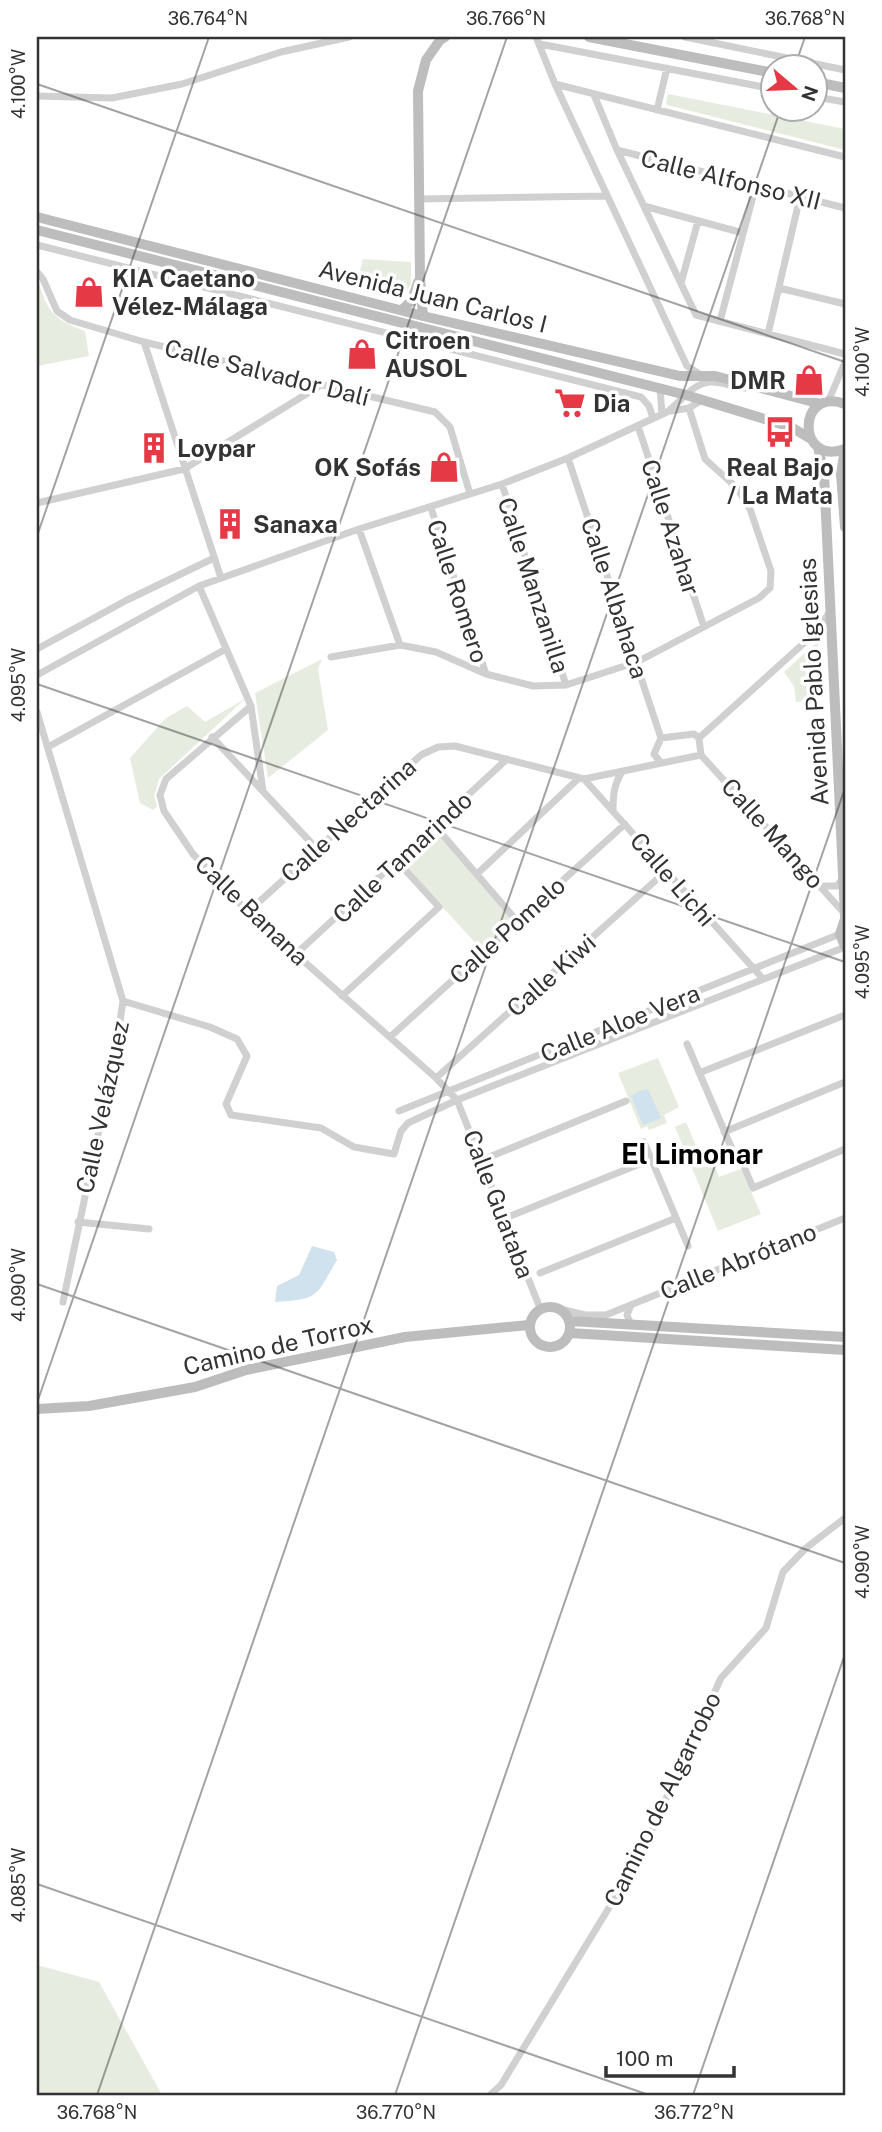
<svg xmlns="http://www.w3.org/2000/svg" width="882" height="2132" font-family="'Public Sans',sans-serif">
  <rect width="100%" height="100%" fill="#fff"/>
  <!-- green -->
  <path fill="#e6ecdf" d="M 668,94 L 845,129 L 845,150 L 667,105 L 666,103 Z
    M 363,259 L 411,262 L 411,284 L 404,296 L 395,298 L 349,286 L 358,279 Z
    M 37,277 C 47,311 52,319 85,331 L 89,356 L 37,366 Z
    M 818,641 L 821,682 L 800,702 L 796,702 L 794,686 L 784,672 Z
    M 322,659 L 318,669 L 328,730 L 268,778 L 255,693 Z
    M 245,699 L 159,779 L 154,796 L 157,806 L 153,810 L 140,803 L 130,758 L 166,718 L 187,706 L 205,722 Z
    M 435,830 L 514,920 L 482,950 L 400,861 Z
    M 658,1058 L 679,1107 L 664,1115 L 667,1123 L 649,1130 L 647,1126 L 641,1129 L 618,1073 Z
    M 686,1122 L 705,1167 L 714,1164 L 719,1177 L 741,1169 L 761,1214 L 718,1231 L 675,1127 Z
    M 37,1965 L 99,1982 L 162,2095 L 37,2095 Z"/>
  <!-- water -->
  <path fill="#cfe2ee" d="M 648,1089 L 661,1118 L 643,1125 L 631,1096 L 639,1091 Z
    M 312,1246 L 334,1252 L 337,1260 C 315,1297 320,1299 275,1302 L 277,1286 L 299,1275 Z"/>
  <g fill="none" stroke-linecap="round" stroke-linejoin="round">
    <!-- street -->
    <path stroke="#d0d0d0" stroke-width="7" d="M 536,37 L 555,84 L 687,366 L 701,375
      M 685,37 L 845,70
      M 540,44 L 774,89
      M 555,84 L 845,157
      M 594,95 L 617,150 L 696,315 L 845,354
      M 37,96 L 112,98 L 182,84 L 281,52 L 349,37
      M 816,97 L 845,102
      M 657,110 L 667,68
      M 617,150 L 845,208
      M 420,199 L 606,196
      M 644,206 L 743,233
      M 37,245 L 641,397 L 649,406 L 653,418
      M 37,272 L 43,279 L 57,311 L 70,320 L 144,342 L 435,412 L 450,427 L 470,494
      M 681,283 L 698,221
      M 779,288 L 845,304
      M 720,321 L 756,185
      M 768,334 L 800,197
      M 144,342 L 221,578
      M 660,388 L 662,414
      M 828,402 L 845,362
      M 671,411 L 689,408 L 702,400
      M 638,426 L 704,627
      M 568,458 L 661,738
      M 502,484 L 566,685
      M 37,503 L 184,469 L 321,385
      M 431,508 L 486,674
      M 359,529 L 400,645
      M 199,586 L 251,706 L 263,791
      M 37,649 L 127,600 L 214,558
      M 331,657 L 400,645 L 436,652 L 486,674 L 533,686 L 566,685 L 637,662 L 759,598 L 770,588 L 771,571 L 750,509 L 737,488 L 705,459 L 689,408
      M 37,675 L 199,586 L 359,529 L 502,484 L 568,458 L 667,412 C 681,402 693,382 712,382 C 725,382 736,389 750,388
      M 251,706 L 166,779 L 160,795 L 164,811 L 193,854 L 248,912 L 436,1078 L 457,1100 L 540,1308
      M 37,712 L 123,1001 L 116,1048 L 63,1302
      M 212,737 L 317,849
      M 699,738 L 815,633 L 831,610
      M 48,747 L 226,649
      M 701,755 L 844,913
      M 584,779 L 763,979
      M 613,810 C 613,796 614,784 622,772
      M 435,826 L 517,921
      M 477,874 L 579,778
      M 820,886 L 837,886 L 843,878
      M 248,912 L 421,755 L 438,747 L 455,746 L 584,779 L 701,755 L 699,738 L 694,734 L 661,738 L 654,754 L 661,763
      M 296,954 L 507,759
      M 342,996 L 439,907 L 397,861
      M 123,1001 L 210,1027 L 237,1039 L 247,1056 L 226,1104 L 231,1115 L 321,1128 L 354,1147 L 394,1154 L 401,1131 L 408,1123 L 457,1100 L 845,947
      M 390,1037 L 625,824
      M 687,1044 L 735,1156 L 740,1157 L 753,1188 L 845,1149
      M 699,1073 L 845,1015
      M 436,1078 L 666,871
      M 399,1111 L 840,934
      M 724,1132 L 845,1082
      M 644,1142 L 688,1246
      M 482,1160 L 626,1101
      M 503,1219 L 652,1159
      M 78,1222 L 149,1229
      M 540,1273 L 676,1218
      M 631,1305 L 627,1315 L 631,1325
      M 560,1309 L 585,1315 L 606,1315 L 845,1218
      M 490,2095 L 501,2085 L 638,1860 L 721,1678 L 766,1628 L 783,1572 L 806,1548 L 845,1518"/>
    <!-- secondary -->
    <path stroke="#bdbdbd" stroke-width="10" d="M 589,37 L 774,73
      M 816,82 L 845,88
      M 37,217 L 423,316 L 680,376 L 715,376 L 821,404
      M 37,230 L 686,395 L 791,427 L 811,439
      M 402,310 L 412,300 L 418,282
      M 423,316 L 420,278 L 418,91 L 426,60 L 440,40 L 445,37
      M 845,404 C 796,386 797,467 845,449
      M 818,447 L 824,474 L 845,916
      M 845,449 L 841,474 L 845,527
      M 845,919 L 840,934 L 845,946
      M530 1327a20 20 0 1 1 40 0a20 20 0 1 1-40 0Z
      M 570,1321 L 845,1337
      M 570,1333 L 845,1350
      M 37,1409 L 89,1406 L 195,1387 L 246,1370 L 405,1337 L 529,1325"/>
  </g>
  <!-- ticks -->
  <path fill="none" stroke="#333" stroke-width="2" stroke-opacity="0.45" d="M 795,66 L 805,37M 37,84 L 845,362M 37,536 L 209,37M 37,684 L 845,962M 37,1284 L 845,1563M 37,1403 L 507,37M 37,1884 L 649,2095M 97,2095 L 781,108M 395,2095 L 845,788M 693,2095 L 845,1654"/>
  <!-- icons -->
  <defs>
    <symbol id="shop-bare" viewBox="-9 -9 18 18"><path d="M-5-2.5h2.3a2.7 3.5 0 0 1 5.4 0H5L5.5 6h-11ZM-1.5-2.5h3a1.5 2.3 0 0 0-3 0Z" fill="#e63946" stroke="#fff" stroke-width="2.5" paint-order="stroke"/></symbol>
    <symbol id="supermarket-bare" viewBox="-9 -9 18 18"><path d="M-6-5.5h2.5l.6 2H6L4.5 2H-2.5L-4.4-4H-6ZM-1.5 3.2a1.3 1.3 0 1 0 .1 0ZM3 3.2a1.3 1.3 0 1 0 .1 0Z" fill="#e63946" stroke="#fff" stroke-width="2.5" paint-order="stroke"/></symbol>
    <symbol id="bus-bare" viewBox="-9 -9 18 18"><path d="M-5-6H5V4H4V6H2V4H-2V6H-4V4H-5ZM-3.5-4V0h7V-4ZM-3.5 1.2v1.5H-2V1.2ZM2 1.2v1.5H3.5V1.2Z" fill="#e63946" stroke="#fff" stroke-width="2.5" paint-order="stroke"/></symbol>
    <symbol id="building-bare" viewBox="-9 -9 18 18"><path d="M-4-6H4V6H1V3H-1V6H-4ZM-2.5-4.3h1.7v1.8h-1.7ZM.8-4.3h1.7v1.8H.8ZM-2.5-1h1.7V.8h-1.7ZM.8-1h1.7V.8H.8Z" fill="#e63946" stroke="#fff" stroke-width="2.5" paint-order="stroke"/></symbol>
  </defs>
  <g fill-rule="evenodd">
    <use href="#shop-bare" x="67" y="270" width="44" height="44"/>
    <use href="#shop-bare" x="340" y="332" width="44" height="44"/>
    <use href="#shop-bare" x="787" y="358" width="44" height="44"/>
    <use href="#supermarket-bare" x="548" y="381" width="44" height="44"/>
    <use href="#bus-bare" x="758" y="410" width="44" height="44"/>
    <use href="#building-bare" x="132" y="426" width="44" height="44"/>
    <use href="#shop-bare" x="422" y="445" width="44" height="44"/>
    <use href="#building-bare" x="208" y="502" width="44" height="44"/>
  </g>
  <g text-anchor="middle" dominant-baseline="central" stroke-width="7" stroke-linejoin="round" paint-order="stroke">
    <!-- street labels -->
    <g font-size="24" fill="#333" stroke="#fff">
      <text transform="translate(731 179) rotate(14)">Calle Alfonso XII</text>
      <text transform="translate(433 296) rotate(14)">Avenida Juan Carlos I</text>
      <text transform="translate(267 372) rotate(14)">Calle Salvador Dalí</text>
      <text transform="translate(671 527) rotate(72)">Calle Azahar</text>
      <text transform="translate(534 585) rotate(72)">Calle Manzanilla</text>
      <text transform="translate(458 591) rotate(72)">Calle Romero</text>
      <text transform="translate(615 598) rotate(72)">Calle Albahaca</text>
      <text transform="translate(813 682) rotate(-93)">Avenida Pablo Iglesias</text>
      <text transform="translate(348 820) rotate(-42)">Calle Nectarina</text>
      <text transform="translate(773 833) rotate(48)">Calle Mango</text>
      <text transform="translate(402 857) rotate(-43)">Calle Tamarindo</text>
      <text transform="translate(673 879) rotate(49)">Calle Lichi</text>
      <text transform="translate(252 910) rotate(44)">Calle Banana</text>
      <text transform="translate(507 930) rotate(-42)">Calle Pomelo</text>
      <text transform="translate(551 975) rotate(-42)">Calle Kiwi</text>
      <text transform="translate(620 1023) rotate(-22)">Calle Aloe Vera</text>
      <text transform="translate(102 1107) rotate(-78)">Calle Velázquez</text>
      <text transform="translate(499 1204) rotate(69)">Calle Guataba</text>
      <text transform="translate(738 1261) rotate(-22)">Calle Abrótano</text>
      <text transform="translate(278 1345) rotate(-13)">Camino de Torrox</text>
      <text transform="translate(662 1799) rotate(-64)">Camino de Algarrobo</text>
    </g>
    <!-- poi labels -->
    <g font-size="24" font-weight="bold" fill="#333" stroke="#fff" text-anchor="start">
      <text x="112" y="278">KIA Caetano<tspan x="112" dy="28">Vélez-Málaga</tspan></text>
      <text x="385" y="340">Citroen<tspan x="385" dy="28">AUSOL</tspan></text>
      <text x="786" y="380" text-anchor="end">DMR</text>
      <text x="593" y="403">Dia</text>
      <text x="177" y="448">Loypar</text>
      <text x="421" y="467" text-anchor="end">OK Sofás</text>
      <text x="780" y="467" text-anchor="middle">Real Bajo<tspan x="780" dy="28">/ La Mata</tspan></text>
      <text x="253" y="524">Sanaxa</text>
    </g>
    <!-- quarter labels -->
    <g font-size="28" font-weight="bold" fill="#000" stroke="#fff">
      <text x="692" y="1153">El Limonar</text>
    </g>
  </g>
  <!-- border -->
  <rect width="882" height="2132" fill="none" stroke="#ffffff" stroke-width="77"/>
  <!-- north arrow -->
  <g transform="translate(794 88) rotate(109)"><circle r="33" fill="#ffffff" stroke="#adadad" stroke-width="2"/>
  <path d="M0-5L12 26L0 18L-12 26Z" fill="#e63946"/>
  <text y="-10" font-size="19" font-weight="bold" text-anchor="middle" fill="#333333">N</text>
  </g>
  <!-- scale -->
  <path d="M606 2066v10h128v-10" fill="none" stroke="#333333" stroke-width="3.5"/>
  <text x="616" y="2066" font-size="21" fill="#333333" stroke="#ffffff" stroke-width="5" paint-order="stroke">100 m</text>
  <rect x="38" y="38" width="806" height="2056" fill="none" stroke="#333" stroke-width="2.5"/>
  <g font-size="18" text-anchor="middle" fill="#333">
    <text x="208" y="25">36.764°N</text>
    <text x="506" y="25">36.766°N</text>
    <text x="805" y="25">36.768°N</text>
    <text transform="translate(19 84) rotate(-90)" y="6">4.100°W</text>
    <text transform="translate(863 362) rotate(-90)" y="6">4.100°W</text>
    <text transform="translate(19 685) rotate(-90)" y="6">4.095°W</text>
    <text transform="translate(863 962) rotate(-90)" y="6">4.095°W</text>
    <text transform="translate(19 1285) rotate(-90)" y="6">4.090°W</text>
    <text transform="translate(863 1562) rotate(-90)" y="6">4.090°W</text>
    <text transform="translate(19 1885) rotate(-90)" y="6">4.085°W</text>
    <text x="97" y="2119">36.768°N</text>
    <text x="396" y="2119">36.770°N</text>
    <text x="694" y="2119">36.772°N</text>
  </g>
</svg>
